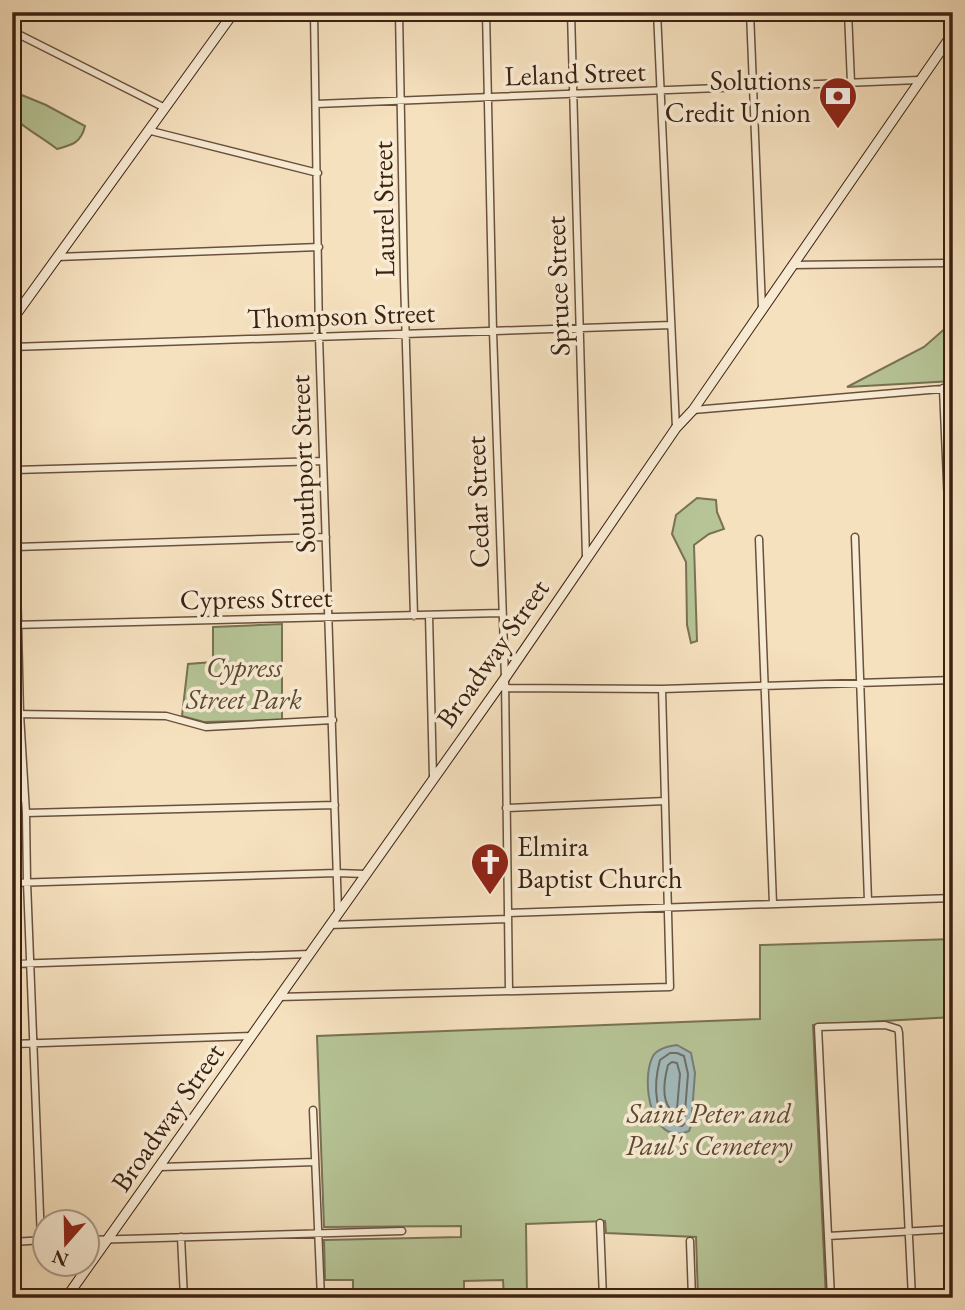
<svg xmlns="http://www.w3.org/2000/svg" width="965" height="1310" font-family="'EB Garamond',serif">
  <rect width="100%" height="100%" fill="#f6e1bf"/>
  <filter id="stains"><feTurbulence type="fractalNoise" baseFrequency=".00286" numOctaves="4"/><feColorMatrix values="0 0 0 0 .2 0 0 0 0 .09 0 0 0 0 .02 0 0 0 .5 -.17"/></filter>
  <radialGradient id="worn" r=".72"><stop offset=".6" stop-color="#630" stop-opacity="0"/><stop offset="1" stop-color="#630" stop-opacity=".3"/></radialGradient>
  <!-- green -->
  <path fill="#b6c496" stroke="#797254" stroke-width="2" d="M 12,91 L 46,105 L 85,126 C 81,143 72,145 57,149 C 42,137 25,129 12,116 Z
    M 953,311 L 953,381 L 847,387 L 924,347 L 948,326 Z
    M 697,498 L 716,500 L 717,512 L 724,529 L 709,534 L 694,545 L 697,641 L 691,643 L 687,625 L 686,562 L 672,534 L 676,515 Z
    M 282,624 L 282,720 L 204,722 L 182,716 L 188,664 L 213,662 L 213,627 Z
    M 953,939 L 953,1017 L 813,1025 L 826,1298 L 698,1298 L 696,1237 L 606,1233 L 605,1221 L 526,1224 L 527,1298 L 504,1298 L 503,1280 L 464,1281 L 464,1298 L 353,1298 L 353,1280 L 325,1280 L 324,1240 L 461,1237 L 461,1226 L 324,1227 L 317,1036 L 760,1019 L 760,945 Z"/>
  <!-- water -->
  <path fill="#a2bbbd" stroke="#797d78" stroke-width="2" d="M 677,1045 L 691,1053 L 695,1073 L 691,1125 L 689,1131 C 651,1148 640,1080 653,1056 C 658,1048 669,1046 677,1045 Z"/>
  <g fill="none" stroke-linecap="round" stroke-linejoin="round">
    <!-- shore -->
    <path stroke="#6f6e67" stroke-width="2" d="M 670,1053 L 677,1053 L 684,1056 L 688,1074 L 684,1124 L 682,1126 C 651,1124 654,1082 660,1060 Z
      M 672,1062 L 677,1063 L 680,1074 L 677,1109 L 673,1112 C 661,1102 664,1080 668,1065 Z"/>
    <defs>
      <path id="street" d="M 314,12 L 319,336 L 338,911
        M 399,12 L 404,279 L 414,616
        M 486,12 L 493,331 L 505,678 L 509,991
        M 571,12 L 586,558
        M 657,12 L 676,428
        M 750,12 L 762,308
        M 848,12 L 851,83
        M 12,31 L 165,108
        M 316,104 L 919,80
        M 151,131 L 318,173
        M 57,257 L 319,247
        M 792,265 L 947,263
        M 12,347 L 671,325
        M 12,369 L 20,714 L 26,813 L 27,882 L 41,1240
        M 943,388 L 953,620
        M 693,410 L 953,388
        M 15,470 L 323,461
        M 855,537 L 868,901
        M 759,539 L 773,904
        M 16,547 L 326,537
        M 429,615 L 433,777
        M 12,625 L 501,613
        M 504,688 L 662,689 L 953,680
        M 12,714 L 166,716 L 206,727 L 333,720
        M 12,799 L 24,799
        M 506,808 L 665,801
        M 26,813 L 335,805
        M 12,883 L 337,873 L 365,874
        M 508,913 L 953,898
        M 329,925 L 508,919
        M 12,964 L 310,954
        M 278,997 L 670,987 L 662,689
        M 12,1044 L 252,1036
        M 313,1110 L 321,1298
        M 160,1167 L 315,1162
        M 600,1223 L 603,1298
        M 828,1236 L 953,1229
        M 181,1237 L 184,1298
        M 88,1240 L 402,1231
        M 690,1241 L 692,1298
        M 12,1242 L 45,1240
        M 831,1298 L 818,1027 L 885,1025 L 898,1029 L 899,1033 L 912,1298"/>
      <path id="secondary" d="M 12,320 L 234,12
        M 66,1298 L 505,678 L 676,428 L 693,410 L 953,33"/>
    </defs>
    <!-- street casing -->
    <use href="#street" stroke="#6a513c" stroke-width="9"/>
    <!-- secondary casing -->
    <use href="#secondary" stroke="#3c2111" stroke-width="11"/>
    <!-- street -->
    <use href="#street" stroke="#f9ecd5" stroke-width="6"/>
    <!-- secondary -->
    <use href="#secondary" stroke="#f9ecd5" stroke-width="9"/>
  </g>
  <!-- icons -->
  <defs>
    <symbol id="bank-pin" viewBox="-11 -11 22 30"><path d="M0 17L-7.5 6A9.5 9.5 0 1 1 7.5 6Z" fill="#8f2418" stroke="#f9ecd5"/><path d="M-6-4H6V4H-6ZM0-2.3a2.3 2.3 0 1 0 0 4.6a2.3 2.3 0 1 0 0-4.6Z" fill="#fff"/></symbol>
    <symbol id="church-pin" viewBox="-11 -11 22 30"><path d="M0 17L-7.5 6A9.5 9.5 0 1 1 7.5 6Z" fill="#8f2418" stroke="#f9ecd5"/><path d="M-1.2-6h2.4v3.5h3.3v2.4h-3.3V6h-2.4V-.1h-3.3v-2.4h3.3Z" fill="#fff"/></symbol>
  </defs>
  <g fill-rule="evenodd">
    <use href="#bank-pin" x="816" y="74" width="44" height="60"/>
    <use href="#church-pin" x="468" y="840" width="44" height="60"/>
  </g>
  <g text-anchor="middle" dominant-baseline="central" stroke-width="7" stroke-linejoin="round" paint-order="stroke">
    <!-- street labels -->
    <g font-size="28" fill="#3c2111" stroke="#f9ecd5">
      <text transform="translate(575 73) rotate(-2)">Leland Street</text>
      <text transform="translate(383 209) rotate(-91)">Laurel Street</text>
      <text transform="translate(557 286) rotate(-92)">Spruce Street</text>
      <text transform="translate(341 315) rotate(-2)">Thompson Street</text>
      <text transform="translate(302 464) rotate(-92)">Southport Street</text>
      <text transform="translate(477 502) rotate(-92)">Cedar Street</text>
      <text transform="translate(256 598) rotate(-1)">Cypress Street</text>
      <text transform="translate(492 653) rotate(-55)">Broadway Street</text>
      <text transform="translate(167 1117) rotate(-55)">Broadway Street</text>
    </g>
    <!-- poi labels -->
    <g font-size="28" fill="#3c2111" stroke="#f9ecd5" text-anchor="end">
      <text x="811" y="80">Solutions<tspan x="811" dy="32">Credit Union</tspan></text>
      <text x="517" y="846" text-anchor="start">Elmira<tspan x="517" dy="32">Baptist Church</tspan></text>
    </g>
    <!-- park labels -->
    <g font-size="28" font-style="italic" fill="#5a4a32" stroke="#f9ecd5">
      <text x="244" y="667">Cypress<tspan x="244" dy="32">Street Park</tspan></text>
      <text x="709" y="1113">Saint Peter and<tspan x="709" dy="32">Paul's Cemetery</tspan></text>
    </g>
  </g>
  <!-- margin -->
  <rect width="965" height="1310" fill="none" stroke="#f6e1bf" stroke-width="42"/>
  <rect x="14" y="14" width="937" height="1282" fill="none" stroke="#3c2111" stroke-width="3.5"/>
  <rect x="21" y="21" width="923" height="1268" fill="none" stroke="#3c2111" stroke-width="2"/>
  <!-- north arrow -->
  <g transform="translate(66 1243) rotate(200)"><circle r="33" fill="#f9ecd5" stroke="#ad9b87" stroke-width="2"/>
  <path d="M0-5L12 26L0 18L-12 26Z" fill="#8f2418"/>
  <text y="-10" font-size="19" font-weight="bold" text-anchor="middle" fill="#3c2111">N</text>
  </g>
  <rect width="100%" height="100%" filter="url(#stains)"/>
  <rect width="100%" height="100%" fill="url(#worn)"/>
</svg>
